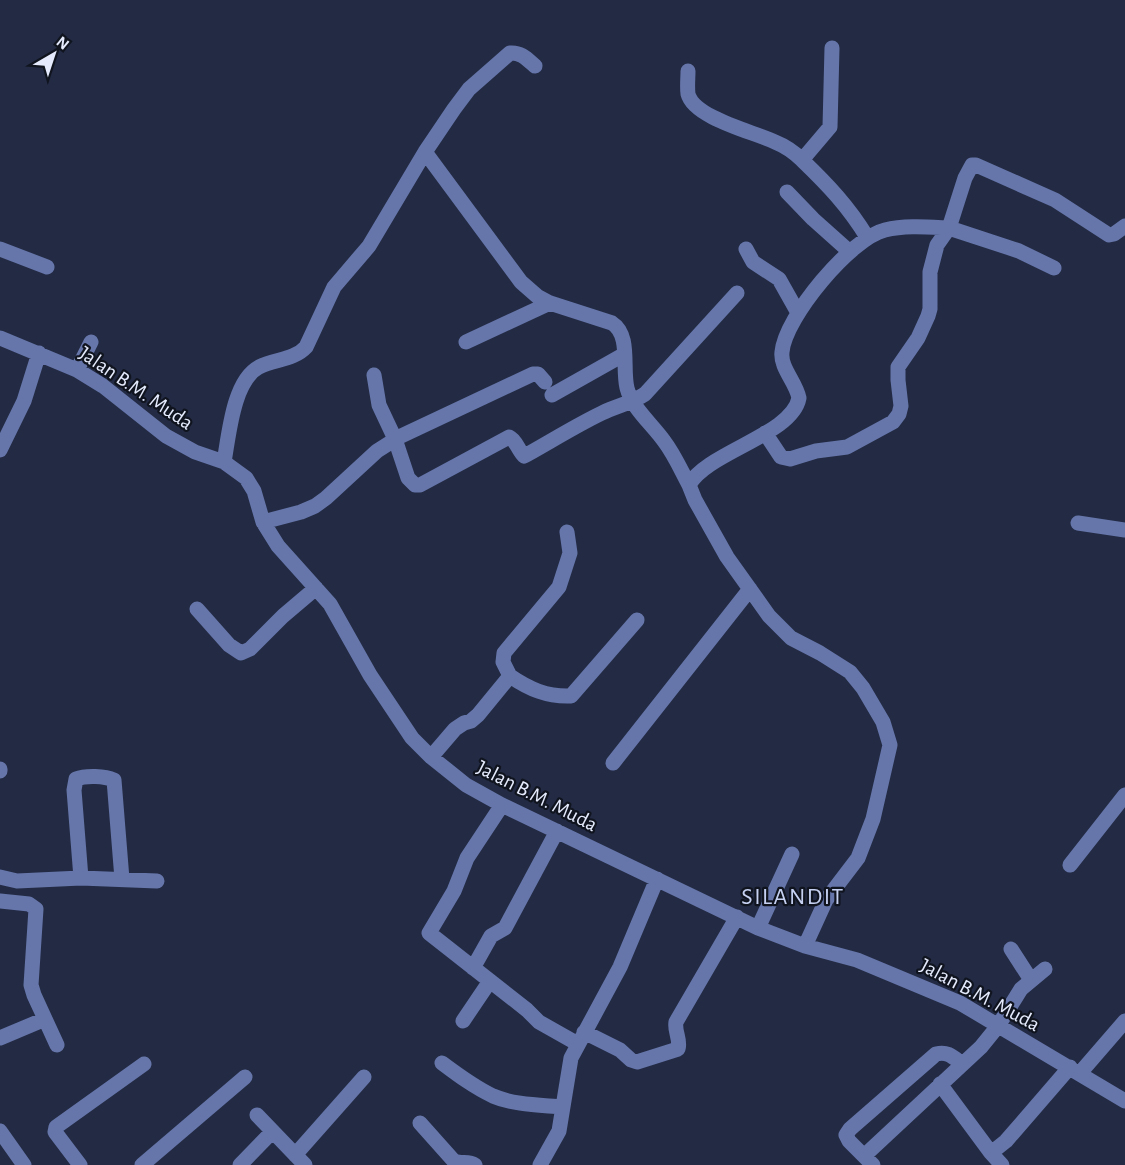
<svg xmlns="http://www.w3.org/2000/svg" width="1125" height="1165" font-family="'Alegreya Sans',sans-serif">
  <rect width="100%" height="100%" fill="#232b44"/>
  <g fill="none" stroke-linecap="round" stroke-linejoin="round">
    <!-- minor -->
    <path stroke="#6676ab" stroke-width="15" d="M 832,48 L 830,127 L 802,160 C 828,185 848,206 867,237
      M 688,71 C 688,78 687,87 688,94 C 694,118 754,132 775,142 C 785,146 794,152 802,160
      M 425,152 L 521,282 L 537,296 L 550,303 L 612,323 C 631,335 622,368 627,388 C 632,408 652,424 664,441 C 674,454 681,470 689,485
      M 787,192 L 813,219 L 850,252
      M 0,249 L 47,267
      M 746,249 L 753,262 L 779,279 L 797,311
      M 1054,268 L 1019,251 L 949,228 L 965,178 L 972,165 L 976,165 L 1055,200 L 1109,235 L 1114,234 L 1125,226
      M 0,338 L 77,370 L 103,386 L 166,436 L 195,452 L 224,462 L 246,478 L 254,491 L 263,522 L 278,546 L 330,604 L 370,675 L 412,738 L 431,757 L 466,785 L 502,805 L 758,928 L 805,946 L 857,960 L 960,1003 L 1125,1101
      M 466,342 L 550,303
      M 77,370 L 91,342
      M 374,375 L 379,405 L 395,439 L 408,478 L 415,485 L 420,485 L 509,437 C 516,440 518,450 524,456 L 528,454 C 553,440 577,425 602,413 C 616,406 632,403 645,394 L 737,293
      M 552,395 L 623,355
      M 765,433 L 781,457 L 790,459 L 816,451 L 847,447 L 893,422 L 899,414 L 901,406 L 898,380 L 898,367 L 918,338 L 928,316 L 930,309 L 930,272 L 937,245 L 949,228 C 928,227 905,225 885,230 C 851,238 785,317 782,352 C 780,368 796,382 799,398 C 792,435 707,452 689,485 L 695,500 L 727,557 L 769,616 L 791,638 L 820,653 L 850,672 L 863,688 L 883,722 L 890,745 L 873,819 L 858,858 L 826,900 L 805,946
      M 0,450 L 24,401 L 39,353
      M 224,462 C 229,435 233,381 259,367 C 275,359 294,360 306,347 L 334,287 L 369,246 L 425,152 L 454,109 L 469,89 L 510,53 C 521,52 527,59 535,66
      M 263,522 L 301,512 L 315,506 L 326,498 L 377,451 L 399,437 L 533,374 L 538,374 L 545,382
      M 1078,523 L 1125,530
      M 197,609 L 229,645 L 241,653 L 250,649 L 283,616 L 316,588
      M 510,676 C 529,689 547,697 571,696 L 637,620
      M 431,757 L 455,729 L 464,723 L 471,721 L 478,715 L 510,676 L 503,662 L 504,653 L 559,587 L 570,553 L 567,532
      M 613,763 L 750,589
      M 0,771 L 0,769
      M 502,805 L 467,858 L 454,891 L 429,933 L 527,1010 L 539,1022 L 578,1044
      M 1070,865 L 1125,795
      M 0,877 L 17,881 L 81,878 L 157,881
      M 81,878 L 74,790 L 76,779 C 86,775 105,776 114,780 L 122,879
      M 0,901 L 29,904 L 36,909 L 31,985 L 34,995 L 57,1045
      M 758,928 L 792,854
      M 1011,949 L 1031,980
      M 473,968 L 491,936 L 505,928 L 557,831
      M 463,1021 L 490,981
      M 584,1032 L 620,1050 L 631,1060 L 637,1062 L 678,1049 C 681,1040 674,1031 676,1022 L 737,917
      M 0,1038 L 45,1019
      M 442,1063 C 458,1075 474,1087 493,1096 C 514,1105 540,1105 562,1107
      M 1080,1073 L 1125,1021
      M 940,1084 L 991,1153 L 1006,1141 L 1070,1067
      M 257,1115 L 305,1165
      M 420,1123 L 453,1160 C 460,1165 468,1160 475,1165
      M 0,1131 L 24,1165
      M 991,1153 L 1002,1165
      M 295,1155 L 364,1077
      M 864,1156 L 981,1047 L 998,1026 L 1021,989 L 1045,969
      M 80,1165 L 55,1132 L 56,1127 L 144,1064
      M 142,1165 L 245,1077
      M 240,1165 L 272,1132
      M 540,1165 L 559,1131 L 571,1058 L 620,967 L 657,879
      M 873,1165 L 849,1141 L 846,1135 L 850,1129 L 936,1054 C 948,1051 953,1057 962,1064"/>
  </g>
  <g text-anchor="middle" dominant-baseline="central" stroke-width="4.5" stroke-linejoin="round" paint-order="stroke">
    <!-- street labels -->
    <g font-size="21" fill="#e5ebfc" stroke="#10141f">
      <text transform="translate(136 388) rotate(34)">Jalan B.M. Muda</text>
      <text transform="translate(537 796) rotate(27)">Jalan B.M. Muda</text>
      <text transform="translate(980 995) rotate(28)">Jalan B.M. Muda</text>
    </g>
    <!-- quarter labels -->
    <g font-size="24" letter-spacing="1.5" fill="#c6d1f2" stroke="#10141f">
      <text x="793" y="897">SILANDIT</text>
    </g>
  </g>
  <!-- north arrow -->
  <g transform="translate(54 54) rotate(39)" stroke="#10141f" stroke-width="4.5" paint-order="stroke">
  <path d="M0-4.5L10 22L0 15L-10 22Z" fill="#e5ebfc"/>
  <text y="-9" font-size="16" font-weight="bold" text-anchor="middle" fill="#e5ebfc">N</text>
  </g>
</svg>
